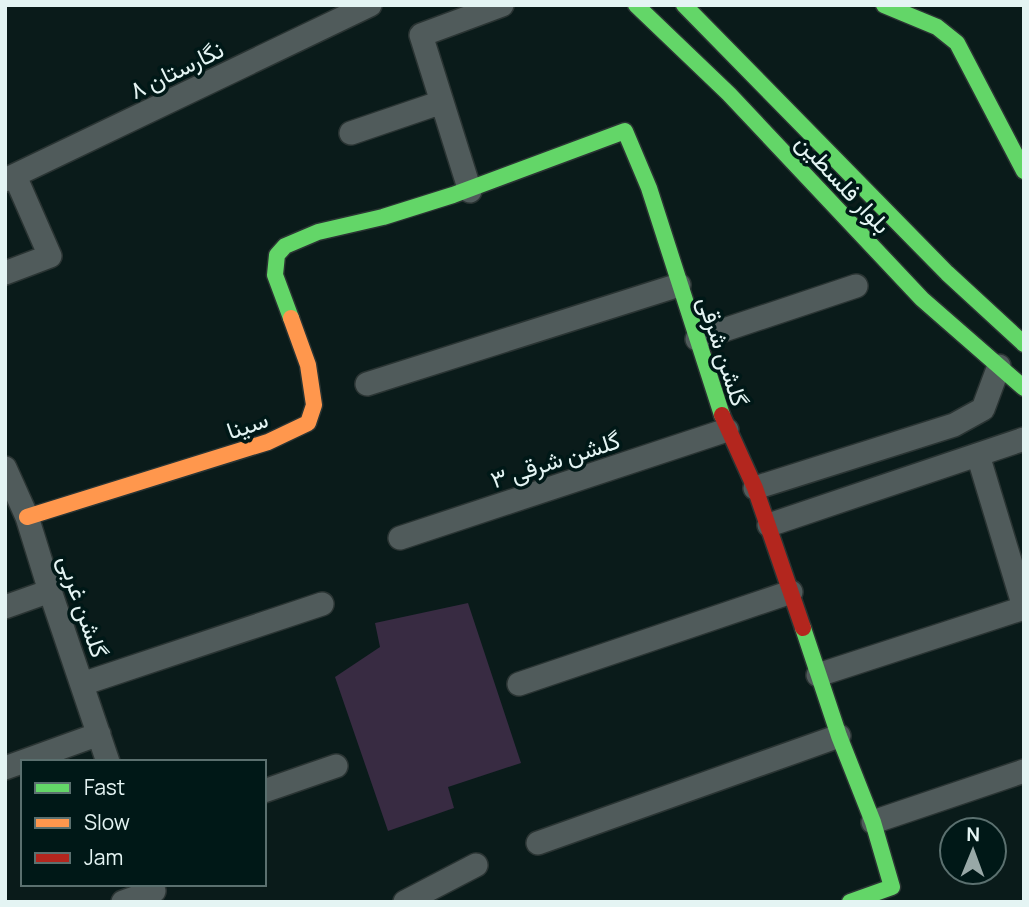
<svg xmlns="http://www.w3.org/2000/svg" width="1029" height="907" font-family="Manrope,Vazirmatn,sans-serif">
  <rect width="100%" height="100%" fill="#0a1b1a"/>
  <!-- green -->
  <path fill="#382b42" d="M 468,603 L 521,763 L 448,787 L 454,808 L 388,831 L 335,677 L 380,647 L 375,623 Z"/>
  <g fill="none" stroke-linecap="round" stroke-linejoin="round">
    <defs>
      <path id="street" d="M 351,133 L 442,102
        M 5,180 L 370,5
        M 470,191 L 421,35 L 502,5
        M 5,273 L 50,256 L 15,176
        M 697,339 L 856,286
        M 367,384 L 679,285
        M 978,455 L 1024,607
        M 5,468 L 27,517 L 50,591 L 108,762
        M 755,488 L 954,425 L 983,409 L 999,366
        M 769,525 L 1024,439
        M 400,538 L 727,430
        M 5,607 L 50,591
        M 818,675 L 1024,608
        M 82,684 L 322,604
        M 519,684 L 791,592
        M 5,768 L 99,734
        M 264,791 L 336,766
        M 873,822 L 1024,771
        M 538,843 L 839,736
        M 123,902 L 154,891
        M 405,902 L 476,865"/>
      <path id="fast" d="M 636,5 L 729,94 L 922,299 L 1024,388
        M 684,5 L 947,273 L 1024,344
        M 884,5 L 937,27 L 957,43 L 1024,171
        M 291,318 L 275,275 L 277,255 L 285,246 L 318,232 L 383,217 L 453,195 L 625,131 L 649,188 L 722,415
        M 803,628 L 839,736 L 873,822 L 892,887 L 850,902"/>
      <path id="slow" d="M 27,517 L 268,442 L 308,423 L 314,405 L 308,365 L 291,318"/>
      <path id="jam" d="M 722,415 L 755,488 L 803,628"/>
    </defs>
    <!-- street casing -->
    <use href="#street" stroke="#2a3433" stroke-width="26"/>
    <!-- fast casing -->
    <use href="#fast" stroke="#2a3433" stroke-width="19"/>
    <!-- slow casing -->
    <use href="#slow" stroke="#2a3433" stroke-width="19"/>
    <!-- jam casing -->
    <use href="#jam" stroke="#2a3433" stroke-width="19"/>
    <!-- street -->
    <use href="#street" stroke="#505b5b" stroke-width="23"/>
    <!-- fast -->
    <use href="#fast" stroke="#63d668" stroke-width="16"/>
    <!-- slow -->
    <use href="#slow" stroke="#ff974d" stroke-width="16"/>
    <!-- jam -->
    <use href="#jam" stroke="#b3261e" stroke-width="16"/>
  </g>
  <g text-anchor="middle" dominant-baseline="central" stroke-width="7" stroke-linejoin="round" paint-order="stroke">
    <!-- street labels -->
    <g font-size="24" fill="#e4f4f3" stroke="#001817">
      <text transform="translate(176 69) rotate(-26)">نگارستان ۸</text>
      <text transform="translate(844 183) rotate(47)">بلوار فلسطین</text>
      <text transform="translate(724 351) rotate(72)">گلشن شرقی</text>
      <text transform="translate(247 424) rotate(-19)">سینا</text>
      <text transform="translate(555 459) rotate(-18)">گلشن شرقی ۳</text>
      <text transform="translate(84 606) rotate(71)">گلشن غربی</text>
    </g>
  </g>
  <!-- border -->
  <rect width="1029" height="907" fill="none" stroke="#e4f4f3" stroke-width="14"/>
  <!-- legend -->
  <rect x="21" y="760" width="245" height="126" fill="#001817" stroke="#5b706f" stroke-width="2"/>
  <rect x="35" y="783" width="35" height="10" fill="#63d668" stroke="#5b706f" stroke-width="2"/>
  <text x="84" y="795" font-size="21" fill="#e4f4f3">Fast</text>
  <rect x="35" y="818" width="35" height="10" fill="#ff974d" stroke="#5b706f" stroke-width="2"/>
  <text x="84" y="830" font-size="21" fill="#e4f4f3">Slow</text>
  <rect x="35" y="853" width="35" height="10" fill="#b3261e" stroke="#5b706f" stroke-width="2"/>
  <text x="84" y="865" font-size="21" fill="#e4f4f3">Jam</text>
  <!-- north arrow -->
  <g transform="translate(973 851) rotate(1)"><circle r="33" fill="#001817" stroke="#5b706f" stroke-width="2"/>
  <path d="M0-5L12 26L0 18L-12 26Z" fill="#98a8a7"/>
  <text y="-10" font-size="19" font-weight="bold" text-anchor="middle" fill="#e4f4f3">N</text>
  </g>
</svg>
